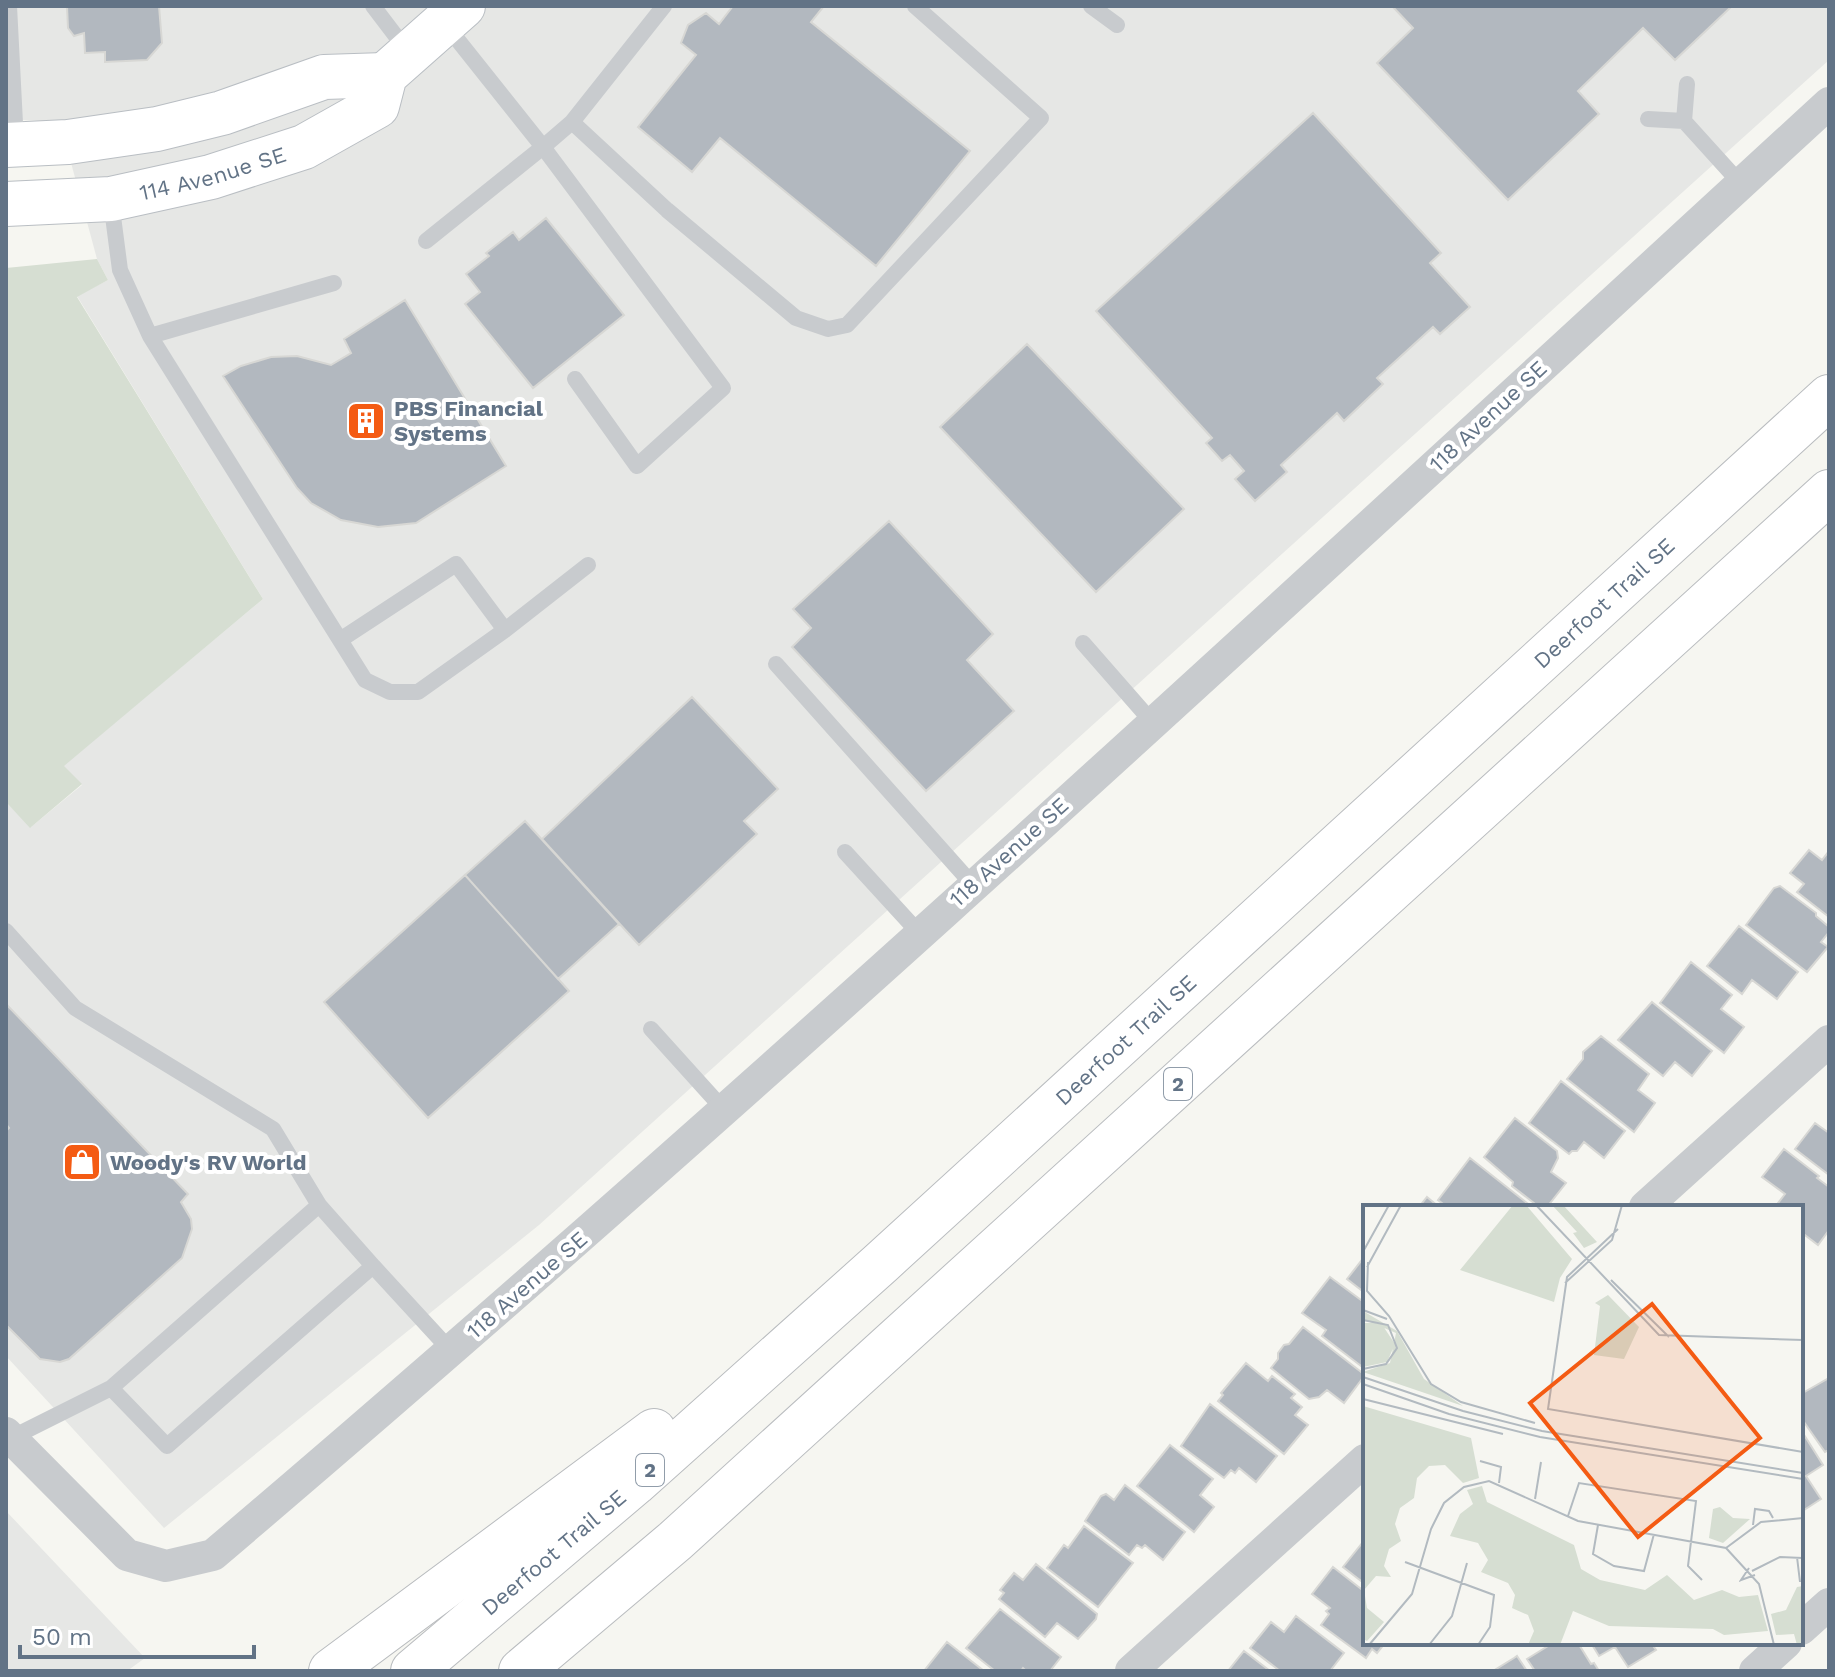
<svg xmlns="http://www.w3.org/2000/svg" width="1835" height="1677" font-family="'Work Sans',sans-serif">
  <rect width="100%" height="100%" fill="#f6f6f1"/>
  <!-- built -->
  <path fill="#e6e7e5" d="M 6,6 L 1829,6 L 1829,60 L 539,1225 L 164,1528 L 6,1356 L 6,802 L 31,827 L 82,785 L 63,766 L 263,599 L 77,296 L 108,280 L 97,259 L 60,122 L 6,119 Z
    M 6,1511 L 145,1658 L 127,1671 L 6,1671 Z"/>
  <!-- green -->
  <path fill="#d6ded2" d="M 97,259 L 108,280 L 77,297 L 263,599 L 64,766 L 82,784 L 30,828 L 6,802 L 6,268 Z"/>
  <!-- building -->
  <path fill="#b2b8bf" stroke="#d7d7d4" stroke-width="2" d="M 67,6 L 159,6 L 162,43 L 147,60 L 105,62 L 105,52 L 85,53 L 84,33 L 74,36 L 68,28 Z
    M 733,6 L 824,6 L 811,22 L 970,151 L 876,266 L 720,138 L 692,172 L 638,127 L 696,55 L 681,43 L 688,25 L 706,13 L 719,24 Z
    M 1392,6 L 1732,6 L 1675,60 L 1643,28 L 1578,91 L 1599,114 L 1508,200 L 1377,63 L 1413,28 Z
    M 1313,113 L 1441,253 L 1430,263 L 1470,307 L 1440,334 L 1433,327 L 1377,378 L 1383,384 L 1344,421 L 1337,413 L 1281,465 L 1287,472 L 1255,501 L 1235,479 L 1244,471 L 1230,455 L 1222,461 L 1206,443 L 1212,438 L 1096,311 Z
    M 546,218 L 624,315 L 533,388 L 465,304 L 480,292 L 466,274 L 489,256 L 486,253 L 513,232 L 519,240 Z
    M 405,300 L 506,466 L 416,523 L 378,527 L 341,520 L 311,503 L 297,488 L 223,376 L 241,366 L 271,357 L 297,356 L 331,365 L 351,353 L 344,339 Z
    M 1027,344 L 1184,509 L 1096,592 L 940,427 Z
    M 889,521 L 993,634 L 967,660 L 1014,711 L 926,791 L 792,647 L 811,628 L 793,609 Z
    M 692,697 L 778,789 L 744,821 L 757,834 L 639,945 L 542,839 Z
    M 525,821 L 619,924 L 558,979 L 465,875 Z
    M 1809,850 L 1822,860 L 1829,851 L 1829,917 L 1797,892 L 1804,884 L 1790,873 Z
    M 465,875 L 569,991 L 428,1118 L 324,1002 Z
    M 1780,886 L 1816,913 L 1816,916 L 1829,927 L 1829,932 L 1821,942 L 1828,947 L 1807,972 L 1746,925 L 1774,888 Z
    M 1739,926 L 1798,972 L 1777,999 L 1752,980 L 1742,994 L 1707,966 Z
    M 1691,962 L 1732,995 L 1721,1009 L 1744,1027 L 1724,1053 L 1660,1003 Z
    M 1652,1002 L 1712,1051 L 1692,1076 L 1675,1062 L 1663,1076 L 1618,1040 Z
    M 6,1004 L 188,1194 L 181,1202 L 191,1219 L 192,1229 L 182,1258 L 69,1359 L 60,1362 L 40,1359 L 6,1325 L 6,1131 L 9,1128 L 6,1124 Z
    M 1601,1036 L 1649,1074 L 1638,1090 L 1655,1103 L 1634,1132 L 1567,1079 L 1583,1059 L 1583,1052 Z
    M 1561,1081 L 1625,1131 L 1604,1158 L 1584,1142 L 1577,1151 L 1572,1151 L 1569,1154 L 1529,1123 Z
    M 1515,1118 L 1557,1151 L 1558,1158 L 1551,1172 L 1566,1183 L 1547,1207 L 1539,1207 L 1512,1186 L 1513,1182 L 1484,1157 Z
    M 1815,1123 L 1829,1133 L 1829,1175 L 1795,1149 Z
    M 1784,1149 L 1819,1176 L 1817,1178 L 1829,1187 L 1829,1230 L 1818,1245 L 1801,1232 L 1801,1207 L 1775,1207 L 1785,1194 L 1762,1177 Z
    M 1470,1158 L 1532,1207 L 1447,1207 L 1438,1200 Z
    M 1427,1197 L 1439,1207 L 1419,1207 Z
    M 1365,1256 L 1365,1293 L 1347,1279 Z
    M 1330,1277 L 1365,1303 L 1365,1369 L 1322,1336 L 1326,1330 L 1302,1313 Z
    M 1303,1327 L 1365,1375 L 1344,1403 L 1327,1390 L 1319,1397 L 1309,1399 L 1271,1368 L 1278,1359 L 1278,1353 L 1284,1345 L 1289,1344 Z
    M 1246,1363 L 1268,1381 L 1272,1376 L 1295,1394 L 1291,1398 L 1302,1407 L 1295,1415 L 1308,1425 L 1284,1454 L 1218,1401 L 1223,1395 L 1221,1393 Z
    M 1829,1378 L 1829,1450 L 1825,1452 L 1804,1422 L 1801,1414 L 1801,1394 Z
    M 1210,1404 L 1277,1456 L 1256,1482 L 1239,1468 L 1235,1473 L 1231,1470 L 1224,1478 L 1181,1446 Z
    M 1801,1430 L 1823,1465 L 1806,1476 L 1821,1499 L 1801,1512 Z
    M 1170,1445 L 1213,1479 L 1200,1495 L 1214,1507 L 1194,1532 L 1137,1486 Z
    M 1125,1485 L 1185,1532 L 1163,1560 L 1145,1545 L 1142,1548 L 1137,1545 L 1129,1555 L 1085,1521 L 1101,1496 L 1106,1494 L 1114,1500 Z
    M 1084,1526 L 1133,1563 L 1098,1607 L 1047,1568 L 1064,1545 L 1068,1548 Z
    M 1363,1542 L 1365,1544 L 1365,1584 L 1343,1567 Z
    M 1036,1564 L 1097,1614 L 1096,1619 L 1078,1639 L 1057,1623 L 1045,1637 L 999,1599 L 1004,1593 L 1000,1590 L 1014,1573 L 1023,1580 Z
    M 1333,1567 L 1365,1592 L 1365,1643 L 1385,1643 L 1377,1653 L 1372,1649 L 1366,1658 L 1321,1625 L 1329,1614 L 1326,1611 L 1330,1608 L 1312,1594 Z
    M 1000,1609 L 1061,1657 L 1050,1671 L 1026,1671 L 1023,1668 L 1021,1671 L 995,1671 L 966,1648 Z
    M 1296,1616 L 1344,1653 L 1330,1671 L 1280,1671 L 1250,1648 L 1271,1622 L 1284,1632 Z
    M 947,1642 L 984,1671 L 924,1671 Z
    M 1553,1643 L 1578,1643 L 1591,1664 L 1594,1663 L 1599,1671 L 1535,1671 L 1527,1659 Z
    M 1591,1643 L 1651,1643 L 1656,1650 L 1628,1667 L 1615,1647 L 1599,1656 Z
    M 1244,1651 L 1270,1671 L 1228,1671 Z
    M 1517,1656 L 1527,1671 L 1493,1671 L 1514,1658 Z"/>
  <g fill="none" stroke-linecap="round" stroke-linejoin="round">
    <defs>
      <g id="secondary">
        <path d="M 6,145 L 68,142 L 157,129 L 222,113 L 324,77 L 385,75"/>
        <path id="s1" d="M 6,204 L 111,199 L 211,177 L 304,147 L 377,106 L 385,75 L 463,6"/>
      </g>
      <g id="highway">
        <path d="M 331,1671 L 654,1431"/>
        <path id="s2" d="M 413,1671 L 635,1483 L 881,1263 L 1829,397"/>
        <path d="M 521,1671 L 675,1541 L 1829,492"/>
      </g>
    </defs>
    <!-- secondary casing -->
    <use href="#secondary" stroke="#b9bec3" stroke-width="46"/>
    <!-- highway casing -->
    <use href="#highway" stroke="#b9bcbf" stroke-width="46"/>
    <!-- lane -->
    <path stroke="#c8cbce" stroke-width="16" d="M 9,6 L 16,143
      M 373,6 L 408,52
      M 1091,6 L 1117,25
      M 1687,84 L 1684,121 L 1741,184
      M 1648,119 L 1684,121
      M 572,122 L 667,210 L 796,318 L 828,329 L 847,325 L 1041,118 L 915,6
      M 111,201 L 120,270 L 150,336 L 365,680 L 390,692 L 418,692 L 505,630 L 588,565
      M 426,241 L 543,147 L 445,24
      M 150,336 L 334,283
      M 575,379 L 637,466 L 723,388 L 543,147 L 572,122 L 664,6
      M 340,640 L 456,564 L 505,630
      M 1083,643 L 1153,723
      M 776,664 L 973,885
      M 845,852 L 920,934
      M 6,931 L 75,1008 L 273,1129 L 319,1205
      M 651,1029 L 725,1111
      M 111,1388 L 319,1205 L 373,1266
      M 7,1440 L 111,1388 L 167,1446 L 373,1266 L 452,1352"/>
    <!-- street -->
    <path stroke="#c8cbce" stroke-width="32" d="M 1645,1207 L 1829,1041
      M 6,1433 L 127,1555 L 166,1566 L 213,1555 C 765,1086 1296,593 1829,103
      M 1801,1629 L 1829,1604
      M 1131,1671 L 1365,1460
      M 1755,1671 L 1786,1643"/>
    <!-- secondary -->
    <use href="#secondary" stroke="#fff" stroke-width="44"/>
    <!-- highway -->
    <use href="#highway" stroke="#fff" stroke-width="44"/>
  </g>
  <!-- icons -->
  <defs>
    <symbol id="building-square" viewBox="-11 -11 22 22"><rect x="-9" y="-9" width="18" height="18" rx="4" fill="#f45b13" stroke="#fff"/><path d="M-4-6H4V6H1V3H-1V6H-4ZM-2.5-4.3h1.7v1.8h-1.7ZM.8-4.3h1.7v1.8H.8ZM-2.5-1h1.7V.8h-1.7ZM.8-1h1.7V.8H.8Z" fill="#fff"/></symbol>
    <symbol id="shop-square" viewBox="-11 -11 22 22"><rect x="-9" y="-9" width="18" height="18" rx="4" fill="#f45b13" stroke="#fff"/><path d="M-5-2.5h2.3a2.7 3.5 0 0 1 5.4 0H5L5.5 6h-11ZM-1.5-2.5h3a1.5 2.3 0 0 0-3 0Z" fill="#fff"/></symbol>
  </defs>
  <g fill-rule="evenodd">
    <use href="#building-square" x="344" y="399" width="44" height="44"/>
    <use href="#shop-square" x="60" y="1140" width="44" height="44"/>
  </g>
  <g text-anchor="middle" dominant-baseline="central" stroke-width="8" stroke-linejoin="round" paint-order="stroke">
    <!-- shield labels -->
    <g fill="#fff" stroke="#919daa" stroke-width="2">
      <rect x="1164" y="1068" width="28" height="32" rx="6"/>
      <rect x="636" y="1454" width="28" height="32" rx="6"/>
    </g>
    <g font-size="20" font-weight="bold" fill="#627386">
      <text x="1178" y="1084">2</text>
      <text x="650" y="1470">2</text>
    </g>
    <!-- street labels -->
    <g font-size="22" fill="#627386" stroke="#fff">
      <text stroke="none"><textPath href="#s1" startOffset="210">114 Avenue SE</textPath></text>
      <text transform="translate(1488 416) rotate(-43)">118 Avenue SE</text>
      <text stroke="none"><textPath href="#s2" startOffset="1600">Deerfoot Trail SE</textPath></text>
      <text transform="translate(1009 852) rotate(-42)">118 Avenue SE</text>
      <text stroke="none"><textPath href="#s2" startOffset="952">Deerfoot Trail SE</textPath></text>
      <text transform="translate(527 1285) rotate(-41)">118 Avenue SE</text>
      <text stroke="none"><textPath href="#s2" startOffset="184">Deerfoot Trail SE</textPath></text>
    </g>
    <!-- poi labels -->
    <g font-size="22" font-weight="bold" fill="#627386" stroke="#fff" text-anchor="start">
      <text x="394" y="408">PBS Financial<tspan x="394" dy="25">Systems</tspan></text>
      <text x="110" y="1162">Woody's RV World</text>
    </g>
  </g>
  <!-- overview -->
  <g transform="translate(1363 1205)">
    <rect width="440" height="440" fill="#f6f6f1"/>
    <path d="M 150,0 L 163,0 L 209,54 L 197,73 L 191,97 L 97,65 ZM 189,0 L 200,0 L 234,37 L 221,43 L 210,28 L 214,27 ZM 245,90 L 276,122 L 261,154 L 231,150 L 237,101 L 232,98 ZM 0,106 L 34,126 L 61,174 L 100,201 L 0,167 L 27,158 L 33,128 L 0,114 ZM 0,118 L 18,118 L 32,139 L 24,157 L 0,162 ZM 0,201 L 108,233 L 116,273 L 100,278 L 82,260 L 66,261 L 54,273 L 51,293 L 37,303 L 32,319 L 38,336 L 26,344 L 21,361 L 28,372 L 13,371 L 1,385 L 4,403 L 21,417 L 4,436 L 0,434 ZM 119,281 L 124,297 L 211,340 L 218,364 L 237,375 L 282,385 L 304,370 L 331,395 L 359,385 L 376,392 L 395,390 L 405,426 L 361,430 L 350,424 L 246,421 L 210,406 L 197,440 L 165,440 L 171,426 L 165,410 L 149,403 L 152,390 L 145,378 L 118,367 L 125,355 L 115,338 L 87,331 L 97,309 L 110,299 L 104,285 ZM 357,302 L 370,313 L 387,314 L 360,338 L 346,333 L 350,304 ZM 440,381 L 440,437 L 434,440 L 431,429 L 413,430 L 408,409 L 423,405 L 434,382 Z" fill="#d6ded2"/>
    <path fill="none" stroke="#b2bac0" stroke-width="2" d="M 173,0 L 296,130 L 440,135M 255,24 L 204,72 L 185,204 L 440,247M 1,45 L 26,0M 5,57 L 4,86 L 26,111 L 68,179 L 98,197 L 172,218M 4,62 L 38,0M 248,75 L 306,132M 202,78 L 249,35 L 259,0M 0,105 L 24,114M 0,115 L 25,120 L 34,143 L 23,159 L 0,164M 0,172 L 100,206 L 179,226 L 440,268M 0,179 L 86,209 L 177,232 L 440,274M 0,194 L 140,229M 117,256 L 138,262 L 136,278M 172,294 L 178,257M 205,311 L 216,278 L 333,296 L 325,361 L 339,375M 235,320 L 230,349 L 251,361 L 281,366 L 291,329M 390,320 L 392,304 L 406,306 L 410,313M 363,343 L 398,317 L 440,313M 434,352 L 437,377M 42,357 L 131,390 L 127,422 L 115,440M 386,363 L 378,375 L 392,370M 389,366 L 417,352 L 440,353M 6,440 L 49,389 L 68,324 L 81,298 L 101,282 L 126,276 L 215,316 L 363,343 L 396,379 L 411,440M 66,440 L 89,411 L 104,358"/>
    <path fill="#f45b13" fill-opacity="0.15" stroke="#f45b13" stroke-width="4" d="M 289,99 L 397,233 L 275,332 L 167,198 Z"/>
    <rect width="440" height="440" fill="none" stroke="#627386" stroke-width="4"/>
  </g>
  <!-- border -->
  <rect width="1835" height="1677" fill="none" stroke="#627386" stroke-width="16"/>
  <!-- scale -->
  <path d="M20 1645v12h234v-12" fill="none" stroke="#627386" stroke-width="4"/>
  <text x="32" y="1645" font-size="24" fill="#627386" stroke="#ffffff" stroke-width="6" paint-order="stroke">50 m</text>
</svg>
